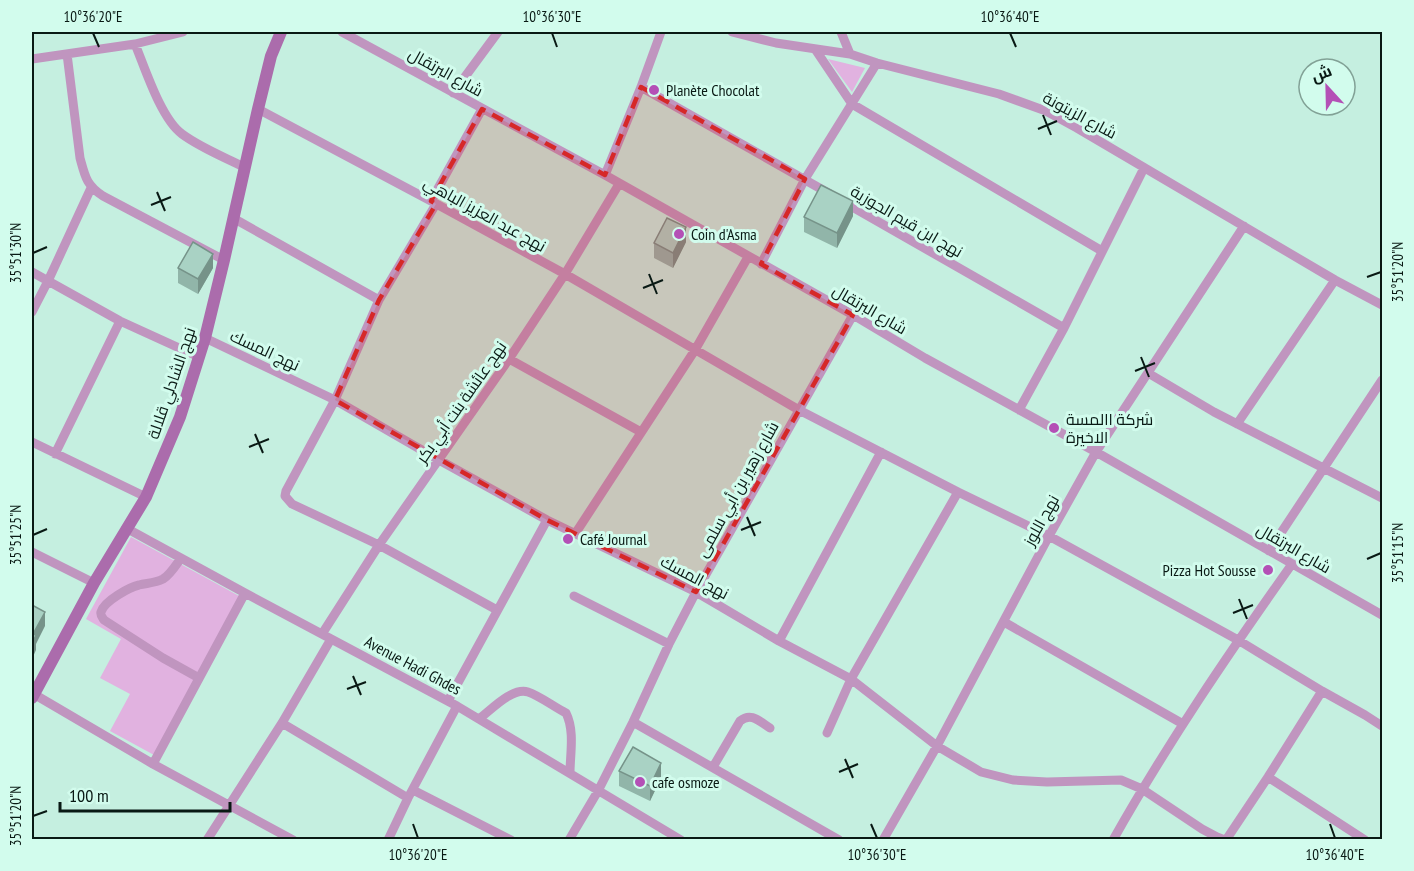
<svg xmlns="http://www.w3.org/2000/svg" width="1414" height="871" font-family="'PT Sans Narrow',Cairo,sans-serif">
  <rect width="100%" height="100%" fill="#c5efe0"/>
  <!-- green -->
  <path fill="#e1b2e0" d="M 828,59 L 865,68 L 852,92 Z
    M 131,537 L 241,597 L 154,755 L 110,731 L 130,694 L 100,678 L 121,639 L 86,619 Z"/>
  <g fill="none" stroke-linecap="round" stroke-linejoin="round">
    <!-- street -->
    <path stroke="#c095bf" stroke-width="9" d="M 342,32 L 605,175 L 853,315 L 925,358 L 1096,452 L 1382,615
      M 732,32 L 776,43 L 850,54 L 877,63 L 999,94 L 1046,111 L 1077,128 L 1335,280 L 1382,305
      M 841,32 L 850,54
      M 135,44 C 145,68 161,119 182,134 C 201,148 224,157 244,167
      M 815,49 L 852,104 L 1102,251
      M 67,54 L 80,158 C 85,176 86,185 103,196 L 224,260
      M 32,59 L 135,44 L 183,32
      M 641,87 L 830,194
      M 453,93 L 498,32
      M 258,109 L 431,201 L 565,274 L 799,410 L 958,492 L 1049,536 L 1238,640 L 1322,691 L 1365,715 L 1382,726
      M 605,175 L 641,87 L 661,32
      M 431,201 L 482,109
      M 842,201 L 1064,328
      M 436,204 L 379,300 L 335,400 L 286,491 L 285,496 L 292,504 L 379,545 L 497,610
      M 233,218 L 379,300
      M 761,264 L 805,179 L 877,63
      M 32,272 L 120,321 L 199,357
      M 32,312 L 48,281 L 91,188
      M 205,338 L 335,400 L 439,460 L 547,520 L 696,592 L 779,641 L 851,679 L 937,746 L 981,772 L 1013,780 L 1047,782 L 1121,780 L 1142,789 L 1202,829 L 1217,837 L 1225,840
      M 509,359 L 641,432
      M 1148,373 L 1214,412 L 1382,498
      M 1019,410 L 1064,328 L 1144,168
      M 1237,424 L 1335,280
      M 32,442 L 146,497
      M 55,454 L 120,321
      M 126,528 L 245,593 L 457,706 L 681,840
      M 575,534 L 695,350 L 748,257
      M 1269,551 L 1382,380
      M 32,552 L 94,583
      M 181,558 C 176,565 170,575 163,579 C 155,583 147,583 139,585 C 130,587 104,601 101,612 C 100,615 102,617 104,620 L 163,658 L 199,678
      M 574,596 L 669,644
      M 1004,622 L 1183,724
      M 322,634 L 379,545 L 509,359 L 565,274 L 619,184
      M 779,641 L 881,452
      M 32,693 L 153,764 L 293,840
      M 448,701 L 547,520
      M 479,719 C 491,710 512,687 528,692 C 540,696 554,707 566,713 C 575,731 570,754 570,773
      M 633,722 L 839,840
      M 282,723 L 408,798
      M 827,733 L 851,679 L 958,492
      M 153,764 L 245,593
      M 713,767 L 740,721 C 751,712 759,721 770,728
      M 1268,777 L 1365,840
      M 413,790 L 511,840
      M 207,840 L 282,723 L 331,639
      M 388,840 L 408,798 L 457,706
      M 569,840 L 598,791 L 633,722 L 669,644 L 696,592 L 853,315
      M 883,840 L 937,746 L 1049,536 L 1096,452 L 1244,226
      M 1113,840 C 1167,744 1229,653 1292,564
      M 1226,840 L 1268,777 L 1322,691"/>
    <!-- secondary -->
    <path stroke="#ab6cac" stroke-width="12" d="M 32,698 L 94,583 L 146,497 L 180,417 L 205,338 L 224,260 L 258,109 L 271,56 L 281,32"/>
  </g>
  <!-- wall -->
  <path fill="#91b5a9" d="M 853,216 L 837,248 L 804,232 L 804,217 Z
    M 686,242 L 673,268 L 654,258 L 654,243 Z
    M 178,268 L 213,268 L 198,294 L 178,283 Z
    M 619,771 L 661,778 L 650,801 L 619,786 Z"/>
  <!-- shaded-wall -->
  <path fill="#769389" d="M 853,201 L 853,216 L 837,248 L 837,233 Z
    M 686,227 L 686,242 L 673,268 L 673,253 Z
    M 213,254 L 213,268 L 198,294 L 198,279 Z
    M 45,612 L 45,626 L 36,644 L 36,650 L 32,659 L 32,644 L 33,634 Z
    M 661,763 L 661,778 L 650,801 L 650,786 Z"/>
  <!-- building -->
  <path fill="#a9d2c4" stroke="#769389" stroke-width="1.5" d="M 821,185 L 853,201 L 837,233 L 804,217 Z
    M 667,218 L 686,227 L 673,253 L 654,243 Z
    M 193,242 L 213,254 L 198,279 L 178,268 Z
    M 32,605 L 45,612 L 33,634 L 36,635 L 32,644 Z
    M 633,747 L 661,763 L 650,786 L 619,771 Z"/>
  <!-- marked area -->
  <path fill="#d62828" fill-opacity="0.2" stroke="#d62828" stroke-width="4.5" stroke-dasharray="12 8" stroke-linejoin="round" d="M 641,87 L 805,179 L 761,264 L 853,315 L 696,592 L 547,520 L 335,400 L 379,300 L 436,204 L 431,201 L 482,109 L 605,175 Z"/>
  <!-- ticks -->
  <path fill="none" stroke="#091914" stroke-width="2" d="M 93,33 L 99,47M 552,33 L 557,47M 1010,33 L 1016,47M 1043,115 L 1051,135M 1038,129 L 1057,121M 157,192 L 165,211M 151,205 L 171,197M 33,253 L 47,247M 649,274 L 657,294M 1367,277 L 1381,272M 643,288 L 663,280M 1141,357 L 1149,377M 1135,371 L 1155,363M 255,434 L 263,453M 249,447 L 269,439M 747,517 L 755,536M 741,530 L 761,522M 33,535 L 47,529M 1367,559 L 1381,553M 1239,599 L 1247,619M 1233,613 L 1253,605M 353,676 L 361,695M 347,689 L 366,682M 845,759 L 853,778M 839,772 L 858,764M 33,816 L 47,811M 413,824 L 418,838M 871,824 L 877,838M 1330,824 L 1335,838"/>
  <!-- markers -->
  <g fill="#b450b6" stroke="#d2fced" stroke-width="2">
    <circle cx="654" cy="90" r="6"/>
    <circle cx="679" cy="234" r="6"/>
    <circle cx="1054" cy="428" r="6"/>
    <circle cx="568" cy="539" r="6"/>
    <circle cx="1268" cy="570" r="6"/>
    <circle cx="640" cy="782" r="6"/>
  </g>
  <g text-anchor="middle" dominant-baseline="central" stroke-width="6" stroke-linejoin="round" paint-order="stroke">
    <!-- street labels -->
    <g font-size="16" fill="#091914" stroke="#d2fced">
      <text transform="translate(446 72) rotate(29)">شارع البرتقال</text>
      <text transform="translate(1080 115) rotate(28)">شارع الزيتونة</text>
      <text transform="translate(485 214) rotate(29)">نهج عبد العزيز الباهي</text>
      <text transform="translate(907 221) rotate(30)">نهج ابن قيم الجوزية</text>
      <text transform="translate(870 309) rotate(30)">شارع البرتقال</text>
      <text transform="translate(265 350) rotate(25)">نهج المسك</text>
      <text transform="translate(171 383) rotate(-71)">نهج الشادلي قلالة</text>
      <text transform="translate(461 402) rotate(-55)">نهج عائشة بنت أبي بكر</text>
      <text transform="translate(737 489) rotate(-61)">شارع زهير بن أبي سلمى</text>
      <text transform="translate(1041 520) rotate(-61)">نهج اللوز</text>
      <text transform="translate(1294 548) rotate(30)">شارع البرتقال</text>
      <text transform="translate(695 577) rotate(28)">نهج المسك</text>
      <text transform="translate(413 665) rotate(28)">Avenue Hadi Ghdes</text>
    </g>
    <!-- poi labels -->
    <g font-size="16" fill="#091914" stroke="#d2fced" text-anchor="start">
      <text x="666" y="90">Planète Chocolat</text>
      <text x="691" y="234">Coin d'Asma</text>
      <text x="1066" y="419">شركة االمسة<tspan x="1066" dy="18">الاخيرة</tspan></text>
      <text x="580" y="539">Café Journal</text>
      <text x="1256" y="570" text-anchor="end">Pizza Hot Sousse</text>
      <text x="652" y="782">cafe osmoze</text>
    </g>
  </g>
  <!-- border -->
  <rect width="1414" height="871" fill="none" stroke="#d2fced" stroke-width="66"/>
  <!-- north arrow -->
  <g transform="translate(1327 87) rotate(338)"><circle r="28" fill="#d2fced" stroke="#82a196" stroke-width="1.5"/>
  <path d="M0-4.5L10 22L0 15L-10 22Z" fill="#b450b6"/>
  <text y="-9" font-size="16" font-weight="bold" text-anchor="middle" fill="#091914">ش</text>
  </g>
  <!-- scale -->
  <path d="M60 802v9h170v-9" fill="none" stroke="#091914" stroke-width="3"/>
  <text x="69" y="802" font-size="18" fill="#091914" stroke="#d2fced" stroke-width="4.5" paint-order="stroke">100 m</text>
  <rect x="33" y="33" width="1348" height="805" fill="none" stroke="#091914" stroke-width="2"/>
  <g font-size="15" text-anchor="middle" fill="#091914">
    <text x="93" y="22">10°36'20"E</text>
    <text x="552" y="22">10°36'30"E</text>
    <text x="1010" y="22">10°36'40"E</text>
    <text transform="translate(16 253) rotate(-90)" y="5">35°51'30"N</text>
    <text transform="translate(1398 272) rotate(-90)" y="5">35°51'20"N</text>
    <text transform="translate(16 535) rotate(-90)" y="5">35°51'25"N</text>
    <text transform="translate(1398 553) rotate(-90)" y="5">35°51'15"N</text>
    <text transform="translate(16 816) rotate(-90)" y="5">35°51'20"N</text>
    <text x="418" y="860">10°36'20"E</text>
    <text x="877" y="860">10°36'30"E</text>
    <text x="1335" y="860">10°36'40"E</text>
  </g>
</svg>
